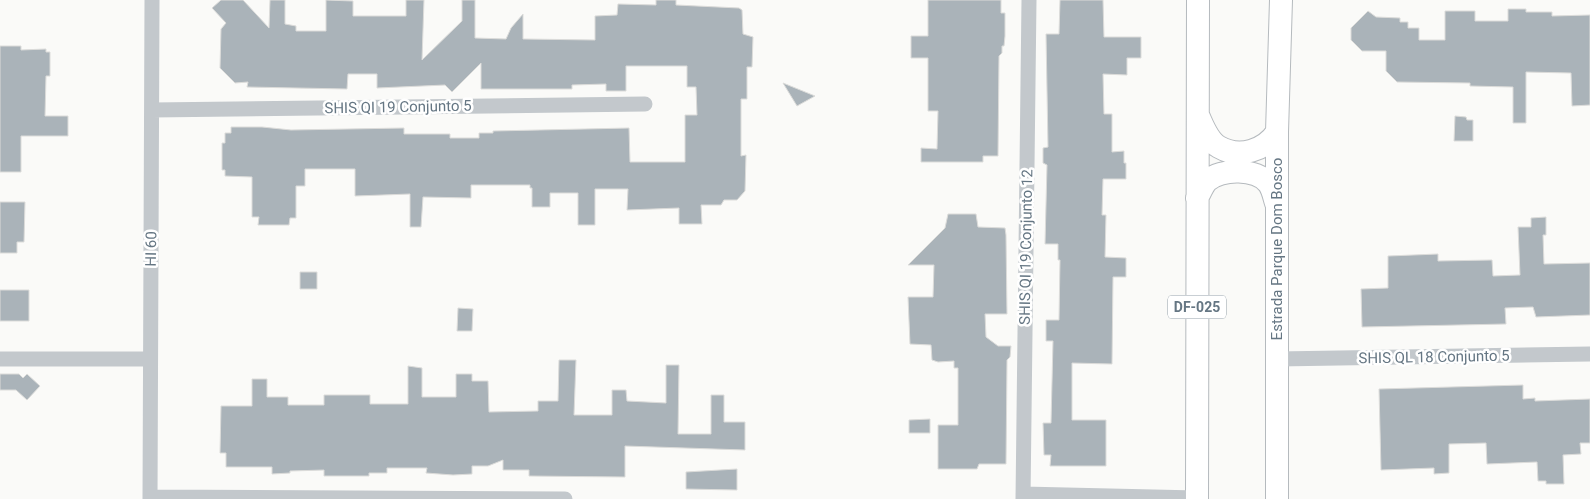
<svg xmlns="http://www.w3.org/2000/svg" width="1590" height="499" font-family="Roboto,sans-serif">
  <rect width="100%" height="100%" fill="#fafaf8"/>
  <!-- building -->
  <path fill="#aab3b9" stroke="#dcdcda" d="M 221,0 L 243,0 L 269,28 L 270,0 L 285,0 L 285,24 L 296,26 L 296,31 L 326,31 L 326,0 L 353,1 L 353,16 L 406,16 L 406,0 L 424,0 L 422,60 L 462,21 L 462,0 L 475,0 L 475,38 L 506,39 L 511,28 L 523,14 L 523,39 L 595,40 L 595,16 L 617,15 L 618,4 L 656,5 L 656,0 L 676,0 L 676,5 L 739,8 L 742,10 L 743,34 L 753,37 L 752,67 L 747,67 L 747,99 L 741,99 L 741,156 L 746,155 L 745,191 L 737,200 L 724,200 L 721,205 L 701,205 L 702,224 L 679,224 L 679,208 L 627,210 L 628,189 L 595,189 L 595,225 L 578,225 L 578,193 L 550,193 L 550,207 L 532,207 L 532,188 L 530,188 L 530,185 L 471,185 L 471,198 L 423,197 L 421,227 L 410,227 L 410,194 L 355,196 L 355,169 L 305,169 L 305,186 L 296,186 L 296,218 L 290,218 L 289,225 L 258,225 L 259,217 L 252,217 L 252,177 L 225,176 L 225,170 L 222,170 L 222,143 L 225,143 L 225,133 L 231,133 L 231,127 L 262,127 L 291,130 L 404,128 L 404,134 L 450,134 L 450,138 L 479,138 L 479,133 L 493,133 L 493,131 L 629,128 L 630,162 L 685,162 L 685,115 L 697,115 L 696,87 L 687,87 L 687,66 L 626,66 L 626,91 L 606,91 L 606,84 L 572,85 L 572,89 L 481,89 L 481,63 L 452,92 L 445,85 L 377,88 L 377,74 L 348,74 L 347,89 L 247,87 L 248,82 L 235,83 L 220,68 L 221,29 L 226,23 L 212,8 Z
    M 928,0 L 1001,0 L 1001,13 L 1005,13 L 1005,36 L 1004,46 L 1002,46 L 1002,53 L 999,56 L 998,156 L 983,156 L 983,162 L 921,162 L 921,148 L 937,149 L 938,111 L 928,111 L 928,58 L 911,58 L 911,36 L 928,36 Z
    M 1060,0 L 1103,0 L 1104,37 L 1141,37 L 1141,58 L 1127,58 L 1127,75 L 1103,74 L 1104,114 L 1112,114 L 1112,152 L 1124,151 L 1124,163 L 1126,163 L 1126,179 L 1103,179 L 1102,215 L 1106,215 L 1105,257 L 1126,258 L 1126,277 L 1113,277 L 1112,364 L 1072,363 L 1072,420 L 1106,420 L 1106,466 L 1050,466 L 1051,455 L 1044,455 L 1043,423 L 1051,423 L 1053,341 L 1046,341 L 1046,320 L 1059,320 L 1060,260 L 1058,260 L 1058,244 L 1045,244 L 1047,165 L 1043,163 L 1043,148 L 1048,147 L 1046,34 L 1059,34 Z
    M 1508,9 L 1526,9 L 1526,12 L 1552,12 L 1552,16 L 1590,15 L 1590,105 L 1572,106 L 1571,73 L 1526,72 L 1526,123 L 1513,123 L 1513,87 L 1470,86 L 1470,83 L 1397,82 L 1386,71 L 1386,51 L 1362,51 L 1351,40 L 1351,28 L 1368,11 L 1376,17 L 1400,18 L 1400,22 L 1408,22 L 1408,28 L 1419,28 L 1419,40 L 1445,40 L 1445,11 L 1475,11 L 1475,21 L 1508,21 Z
    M 0,46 L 21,46 L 21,50 L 46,49 L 46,52 L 50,52 L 50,76 L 46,76 L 45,116 L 68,116 L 68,136 L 21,136 L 21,172 L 0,172 Z
    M 783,83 L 815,96 L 797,106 Z
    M 1455,116 L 1466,117 L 1467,120 L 1473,120 L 1473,141 L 1454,141 Z
    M 0,202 L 25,202 L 24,242 L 17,242 L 17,253 L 0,253 Z
    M 948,214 L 976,214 L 978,227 L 1005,228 L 1006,235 L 1007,314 L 985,314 L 986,337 L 998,346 L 1011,346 L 1010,357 L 1007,360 L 1006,464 L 979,464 L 977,469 L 938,469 L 938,425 L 958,425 L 958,368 L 954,368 L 954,361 L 938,362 L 932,360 L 931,345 L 910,344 L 908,297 L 933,297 L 934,265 L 908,265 L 945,228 Z
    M 1546,217 L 1546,235 L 1543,235 L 1544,264 L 1590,263 L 1590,315 L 1536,317 L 1533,307 L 1505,308 L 1506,324 L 1362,327 L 1361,289 L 1388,288 L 1388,256 L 1438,254 L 1438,261 L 1492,260 L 1493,276 L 1520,275 L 1518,227 L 1531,227 L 1531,218 Z
    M 300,272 L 317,272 L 317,289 L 300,289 Z
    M 0,290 L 29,290 L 29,321 L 0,321 Z
    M 458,308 L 473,309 L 472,331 L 457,331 Z
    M 559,360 L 576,360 L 574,415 L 612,415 L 612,390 L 626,390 L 627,401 L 666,403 L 666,365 L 679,365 L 678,434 L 711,434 L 711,395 L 724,395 L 724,422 L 745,422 L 745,450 L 625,446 L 625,477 L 529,476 L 529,470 L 503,470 L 503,460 L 488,466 L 472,466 L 472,474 L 453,475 L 426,473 L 427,468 L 387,468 L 387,473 L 369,473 L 369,476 L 324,476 L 324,470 L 290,471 L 290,473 L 272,474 L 272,467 L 226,467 L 226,453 L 220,453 L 221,406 L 252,406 L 252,379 L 267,379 L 267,397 L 288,397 L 288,405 L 324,405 L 324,395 L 370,395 L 370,404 L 408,404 L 408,366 L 422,368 L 422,397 L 456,397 L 456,374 L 472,374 L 472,381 L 488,381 L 489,412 L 538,411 L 538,401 L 558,401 Z
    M 0,374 L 19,374 L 23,378 L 27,374 L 40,386 L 27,400 L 16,390 L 0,390 Z
    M 1523,385 L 1523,399 L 1535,398 L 1535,401 L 1590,399 L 1590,443 L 1580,443 L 1581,454 L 1563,455 L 1564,484 L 1546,484 L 1546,481 L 1538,481 L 1537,462 L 1487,464 L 1486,443 L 1449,444 L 1449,473 L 1434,474 L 1434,468 L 1381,470 L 1379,389 Z
    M 930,419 L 930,433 L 909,433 L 909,420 Z
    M 737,469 L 737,490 L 686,489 L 686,472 Z"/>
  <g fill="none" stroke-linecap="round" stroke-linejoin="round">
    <defs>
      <path id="primary" d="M 1198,115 C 1203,126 1208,141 1219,147 C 1240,159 1265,150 1277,132
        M 1197,198 C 1200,193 1203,185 1207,181 C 1221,168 1257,168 1269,184 C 1273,190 1274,197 1276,203
        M 1197,499 L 1198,0
        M 1277,499 L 1277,132 L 1281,0"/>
    </defs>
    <!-- primary casing -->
    <use href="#primary" stroke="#b5babe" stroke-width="24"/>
    <!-- street -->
    <path stroke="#c3c8cc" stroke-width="15" d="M 152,110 L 645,104
      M 0,359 L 149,359
      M 1277,359 L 1590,354
      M 1023,494 L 1197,498
      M 150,497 L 565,499
      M 150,499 L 152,0
      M 1023,499 L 1029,0"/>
    <!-- primary -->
    <use href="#primary" stroke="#fff" stroke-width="22"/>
  </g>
  <g text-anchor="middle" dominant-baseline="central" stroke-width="5" stroke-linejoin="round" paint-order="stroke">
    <!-- shield labels -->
    <rect fill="#fff" stroke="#939fa8" stroke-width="1" x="1168" y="295.5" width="58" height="23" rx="4"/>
    <g font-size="14" font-weight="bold" fill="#657683">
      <text x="1197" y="307">DF-025</text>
    </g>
    <!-- street labels -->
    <g font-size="15" fill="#657683" stroke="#fff">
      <text transform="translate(398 107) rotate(-1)">SHIS QI 19 Conjunto 5</text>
      <text transform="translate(1026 247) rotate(-89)">SHIS QI 19 Conjunto 12</text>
      <text transform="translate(151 249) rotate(-89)">HI 60</text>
      <text transform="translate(1277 249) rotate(-90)">Estrada Parque Dom Bosco</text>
      <text transform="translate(1434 357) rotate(-1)">SHIS QL 18 Conjunto 5</text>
    </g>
  </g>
</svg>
